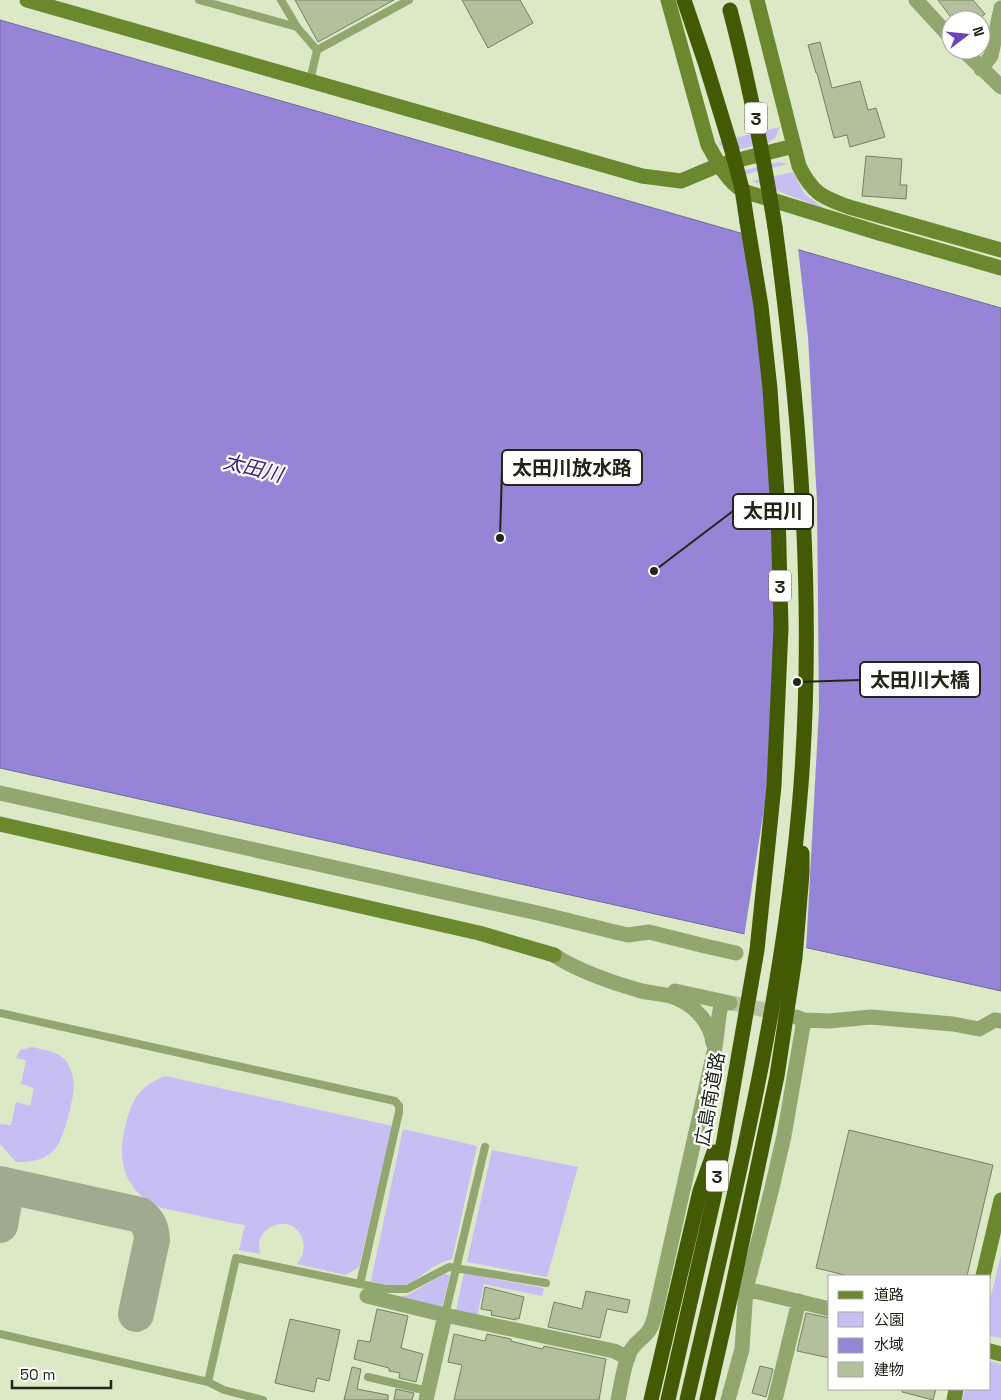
<svg xmlns="http://www.w3.org/2000/svg" width="1001" height="1400" font-family="'Space Grotesk','Noto Sans JP',sans-serif">
  <rect width="100%" height="100%" fill="#dbe9c6"/>
  <!-- green -->
  <path fill="#c7bef4" d="M 780,127 L 775,138 L 769,142 L 737,150 L 724,149 L 718,142 Z
    M 779,162 L 788,164 L 743,175 L 736,172 Z
    M 793,172 L 805,194 L 825,209 L 752,181 Z
    M 32,1047 C 43,1050 59,1051 66,1061 C 71,1068 74,1079 74,1087 C 73,1101 64,1139 55,1149 C 44,1161 31,1162 16,1162 L 0,1144 L 0,1124 L 11,1125 L 16,1102 L 30,1106 L 34,1088 L 21,1084 L 26,1060 L 16,1058 L 20,1050 Z
    M 165,1076 L 392,1126 L 359,1267 L 345,1275 L 297,1264 C 314,1244 296,1214 271,1227 C 267,1229 262,1234 260,1238 C 258,1243 260,1250 260,1254 L 239,1250 L 245,1225 C 223,1222 202,1216 181,1212 C 173,1210 162,1209 155,1205 C 122,1188 117,1156 126,1123 C 133,1098 140,1086 165,1076 Z
    M 403,1129 L 477,1146 L 452,1260 C 431,1262 418,1284 399,1286 C 391,1286 380,1283 371,1281 Z
    M 492,1150 L 578,1167 L 547,1277 L 467,1262 Z
    M 1001,1255 L 1001,1338 L 990,1336 L 990,1300 Z
    M 464,1273 L 544,1288 L 542,1296 L 484,1284 L 477,1316 L 456,1311 Z
    M 444,1274 L 450,1275 L 442,1307 L 399,1297 L 408,1295 Z
    M 990,1361 L 1001,1364 L 1001,1400 L 962,1400 L 965,1389 L 990,1389 Z"/>
  <!-- water -->
  <path fill="#9685d6" stroke="#73689d" d="M 0,20 L 1001,308 L 1001,991 L 0,768 Z"/>
  <!-- pier -->
  <path fill="#dbe9c6" d="M 745,232 L 798,247 L 808,337 L 817,502 L 819,709 L 806,950 L 744,937 L 768,783 L 776,656 L 769,452 L 757,308 Z"/>
  <g fill="none" stroke-linecap="round" stroke-linejoin="round">
    <!-- taxiway -->
    <path stroke="#9faa8e" stroke-width="36" d="M 0,1184 L 140,1215 C 149,1223 151,1228 152,1239 L 136,1314
      M 0,1186 L 5,1197 L 0,1225"/>
  </g>
  <!-- building -->
  <path fill="#b2c09e" stroke="#758162" d="M 295,0 L 394,0 L 318,42 Z
    M 462,0 L 520,0 L 533,23 L 488,48 Z
    M 938,0 L 973,0 L 985,14 L 978,20 L 953,20 Z
    M 820,42 L 832,88 L 860,81 L 868,110 L 876,108 L 885,137 L 850,147 L 847,135 L 834,138 L 817,73 L 816,73 L 808,45 Z
    M 866,156 L 902,159 L 900,185 L 907,185 L 906,199 L 862,196 Z
    M 849,1130 L 993,1165 L 967,1276 L 849,1276 L 816,1268 Z
    M 485,1287 L 524,1297 L 519,1319 L 516,1318 L 516,1320 L 491,1315 L 492,1311 L 481,1309 Z
    M 586,1291 L 630,1300 L 627,1313 L 607,1309 L 600,1338 L 548,1327 L 554,1302 L 582,1309 Z
    M 377,1309 L 408,1316 L 401,1348 L 423,1354 L 416,1382 L 399,1378 L 400,1373 L 389,1371 L 389,1368 L 354,1359 L 358,1340 L 370,1342 Z
    M 806,1313 L 830,1318 L 830,1358 L 797,1351 Z
    M 290,1319 L 340,1330 L 329,1381 L 317,1378 L 314,1392 L 275,1383 Z
    M 454,1334 L 485,1341 L 487,1334 L 511,1339 L 511,1341 L 538,1348 L 543,1349 L 544,1346 L 606,1359 L 599,1400 L 454,1400 L 462,1365 L 448,1362 Z
    M 760,1366 L 773,1369 L 766,1397 L 752,1393 Z
    M 352,1367 L 361,1369 L 357,1389 L 388,1395 L 388,1400 L 344,1400 Z
    M 396,1389 L 414,1393 L 412,1400 L 394,1400 Z
    M 902,1389 L 936,1389 L 933,1400 L 902,1392 Z"/>
  <g fill="none" stroke-linecap="round" stroke-linejoin="round">
    <!-- street-tunnel -->
    <path stroke="#b6c2a3" stroke-width="15" stroke-dasharray="15 8" stroke-linecap="butt" d="M 732,1003 L 784,1014"/>
    <!-- lane -->
    <path stroke="#91a76f" stroke-width="8" d="M 199,0 L 297,27
      M 281,0 L 297,27 L 317,50 L 409,0
      M 310,81 L 317,50
      M 0,1013 L 395,1101 L 399,1106 L 399,1112 L 360,1284 L 236,1258 L 208,1382 L 0,1334
      M 360,1284 L 387,1289 L 407,1289 L 449,1267 L 546,1283
      M 445,1315 L 485,1147
      M 368,1377 L 428,1391
      M 208,1382 L 224,1390 L 263,1400"/>
    <!-- street -->
    <path stroke="#91a76f" stroke-width="15" d="M 916,0 L 951,38
      M 963,50 L 1001,87
      M 981,69 L 991,56 L 1001,8
      M 0,793 L 542,914 L 615,932 L 628,935 L 649,932 L 705,946 L 736,953
      M 554,955 C 576,970 613,983 638,990 C 651,994 664,993 676,998 C 694,1005 711,1023 713,1043
      M 675,991 L 730,1003
      M 804,1020 L 829,1021 L 871,1017 L 953,1024 L 979,1029 L 995,1020 L 1001,1021
      M 746,1289 L 830,1309
      M 367,1296 L 445,1315
      M 426,1400 L 445,1315 L 614,1351 L 628,1358
      M 618,1400 C 621,1386 624,1362 631,1350 C 640,1336 648,1339 654,1319 L 714,1052 C 718,1035 717,1018 722,1002
      M 728,1400 L 742,1349 L 746,1289 L 771,1192 L 784,1136 L 804,1020 L 796,1017
      M 775,1400 L 799,1301"/>
    <!-- secondary -->
    <path stroke="#6b882e" stroke-width="15" d="M 27,0 L 642,176 L 681,181 L 719,165 L 794,146
      M 668,0 L 708,145 C 718,162 726,180 743,191 L 879,233 L 1001,268
      M 757,0 L 799,166 C 812,193 822,197 849,207 L 1001,250
      M 0,824 L 479,933 L 554,955
      M 983,1276 L 1001,1200
      M 990,1351 L 1001,1354
      M 954,1400 L 956,1389"/>
    <!-- highway -->
    <path stroke="#425a03" stroke-width="15" d="M 684,0 L 705,62 L 731,147
      M 651,1400 L 700,1191 L 714,1152
      M 668,1400 L 714,1197 L 757,950 L 774,786 L 781,628 L 778,510 L 770,389 L 761,306 L 747,222
      M 687,1400 C 734,1197 785,994 801,785 C 815,599 800,412 775,227
      M 707,1400 L 730,1299 L 777,1076 L 795,958 L 802,873 L 802,853"/>
    <!-- highway-bridge -->
    <path stroke="#425a03" stroke-width="15" d="M 730,10 C 749,82 763,154 775,227
      M 731,147 L 742,189 L 747,222"/>
  </g>
  <g text-anchor="middle" dominant-baseline="central" stroke-width="4.5" stroke-linejoin="round" paint-order="stroke">
    <!-- shield labels -->
    <g fill="#fff" stroke="#64675e" stroke-width="1">
      <rect x="745" y="102.5" width="22" height="31" rx="4"/>
      <rect x="769" y="570.5" width="22" height="31" rx="4"/>
      <rect x="706" y="1160.5" width="22" height="31" rx="4"/>
    </g>
    <g font-size="18" font-weight="bold" fill="#212619">
      <text x="756" y="118">3</text>
      <text x="780" y="586">3</text>
      <text x="717" y="1176">3</text>
    </g>
    <!-- street labels -->
    <g font-size="19" fill="#212619" stroke="#fff">
      <text transform="translate(710 1099) rotate(-80)">広島南道路</text>
    </g>
    <!-- water labels -->
    <g font-size="20" font-style="italic" fill="#412180" stroke="#fff">
      <text transform="translate(253 468) rotate(14)">太田川</text>
    </g>
  </g>
  <!-- callouts -->
  <path fill="none" stroke="#212619" stroke-width="2" d="M500 538L502 468M654 571L733 511M797 682L860 680"/>
  <g fill="#212619" stroke="#fff" stroke-width="2">
    <circle cx="500" cy="538" r="5"/>
    <circle cx="654" cy="571" r="5"/>
    <circle cx="797" cy="682" r="5"/>
  </g>
  <g fill="#fff" stroke="#212619" stroke-width="2">
    <rect x="502" y="450" width="140" height="35" rx="5"/>
    <rect x="733" y="494" width="80" height="35" rx="5"/>
    <rect x="860" y="662" width="120" height="35" rx="5"/>
  </g>
  <g font-size="20" text-anchor="middle" font-weight="bold" fill="#212619">
    <text x="572" y="475">太田川放水路</text>
    <text x="773" y="518">太田川</text>
    <text x="920" y="687">太田川大橋</text>
  </g>
  <!-- legend -->
  <rect x="828" y="1275" width="162" height="115" fill="#ffffff" stroke="#a6a8a3"/>
  <rect x="838" y="1291" width="25" height="8" fill="#6b882e" stroke="#a6a8a3"/>
  <text x="874" y="1300" font-size="15" fill="#212619">道路</text>
  <rect x="838" y="1312" width="25" height="15" fill="#c7bef4" stroke="#a6a8a3"/>
  <text x="874" y="1325" font-size="15" fill="#212619">公園</text>
  <rect x="838" y="1338" width="25" height="15" fill="#9685d6" stroke="#a6a8a3"/>
  <text x="874" y="1350" font-size="15" fill="#212619">水域</text>
  <rect x="838" y="1362" width="25" height="15" fill="#b2c09e" stroke="#a6a8a3"/>
  <text x="874" y="1375" font-size="15" fill="#212619">建物</text>
  <!-- north arrow -->
  <g transform="translate(966 35) rotate(74)"><circle r="24" fill="#ffffff" stroke="#a6a8a3"/>
  <path d="M0-4L9 19L0 12L-9 19Z" fill="#6944bd"/>
  <text y="-8" font-size="14" font-weight="bold" text-anchor="middle" fill="#212619">N</text>
  </g>
  <!-- scale -->
  <path d="M12 1380v8h99v-8" fill="none" stroke="#212619" stroke-width="2.5"/>
  <text x="20" y="1380" font-size="15" fill="#212619" stroke="#ffffff" stroke-width="4" paint-order="stroke">50 m</text>
</svg>
